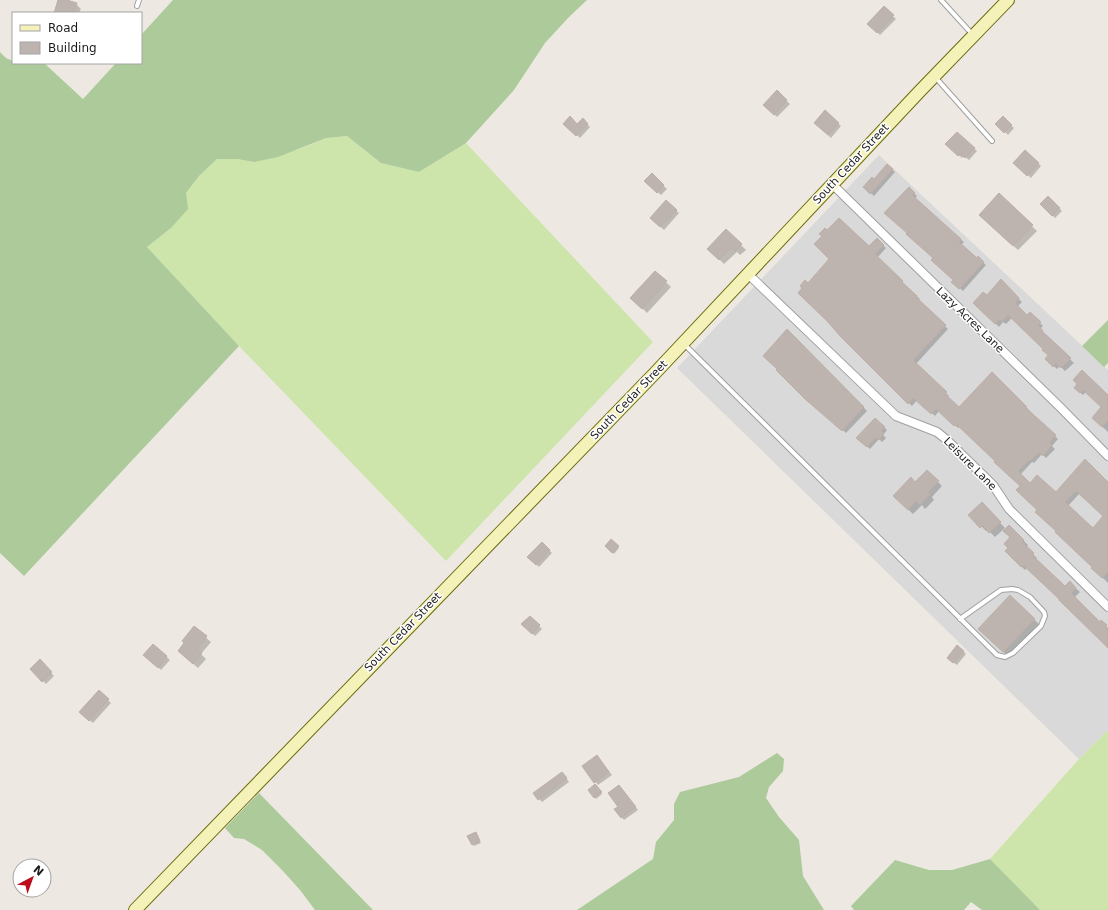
<svg xmlns="http://www.w3.org/2000/svg" width="1108" height="910" font-family="'DejaVu Sans',sans-serif">
  <rect width="100%" height="100%" fill="#ede9e2"/>
  <!-- residential -->
  <path fill="#dad9d9" d="M 879,155 L 1108,370 L 1108,730 L 1079,759 L 677,368 Z"/>
  <!-- grass -->
  <path fill="#cde5ab" d="M 347,136 L 381,163 L 419,172 L 466,143 L 653,342 L 446,561 L 239,346 L 147,247 L 171,228 L 186,193 L 199,176 L 217,159 L 237,159 L 254,162 L 302,148 L 326,138 Z
    M 1108,730 L 1108,910 L 1040,910 L 990,859 L 1079,759 Z"/>
  <!-- forest -->
  <path fill="#acca9a" d="M 173,0 L 587,0 L 569,17 L 545,43 L 514,90 L 466,143 L 419,172 L 381,163 L 347,136 L 326,138 L 278,157 L 254,162 L 237,159 L 217,159 L 199,176 L 186,193 L 188,209 L 171,228 L 147,247 L 239,346 L 24,576 L 0,553 L 0,52 L 6,58 L 13,61 L 13,63 L 44,63 L 83,99 L 116,63 L 141,63 L 141,35 Z
    M 1108,320 L 1108,363 L 1104,367 L 1082,346 Z
    M 777,753 L 784,759 L 783,771 L 769,787 L 766,798 L 779,817 L 799,840 L 803,876 L 824,910 L 577,910 L 653,859 L 656,842 L 674,820 L 674,804 L 680,792 L 739,777 Z
    M 259,793 L 373,910 L 315,910 L 300,890 L 282,870 L 262,850 L 244,839 L 234,838 L 225,828 Z
    M 990,859 L 1040,910 L 982,910 L 971,902 L 964,910 L 854,910 L 851,906 L 895,860 L 929,870 L 952,870 Z"/>
  <!-- shadow -->
  <path fill="#0003" fill-rule="evenodd" d="M 59,0 L 76,4 L 81,9 L 79,13 L 55,13 Z
    M 884,8 L 896,19 L 880,35 L 869,24 Z
    M 777,92 L 790,104 L 777,117 L 765,105 Z
    M 825,112 L 841,126 L 831,138 L 815,123 Z
    M 1003,118 L 1014,128 L 1008,135 L 997,124 Z
    M 583,120 L 590,127 L 580,138 L 564,124 L 578,125 Z
    M 957,133 L 977,151 L 969,160 L 964,156 L 962,158 L 947,144 Z
    M 1025,151 L 1041,166 L 1031,178 L 1015,163 Z
    M 887,165 L 895,172 L 874,196 L 864,187 L 874,180 Z
    M 652,175 L 667,189 L 661,195 L 646,181 Z
    M 909,189 L 917,196 L 915,199 L 964,242 L 961,245 L 977,259 L 978,258 L 986,265 L 963,291 L 953,282 L 954,280 L 934,258 Z
    M 999,195 L 1037,231 L 1018,250 L 980,215 Z
    M 1048,197 L 1062,211 L 1055,218 L 1041,204 Z
    M 666,202 L 679,213 L 664,230 L 651,218 Z
    M 726,230 L 746,250 L 740,255 L 737,252 L 724,264 L 708,248 Z
    M 877,240 L 886,248 L 877,258 L 905,285 L 920,299 L 918,301 L 948,329 L 916,364 L 949,396 L 947,398 L 959,409 L 992,373 L 1030,411 L 1029,411 L 1058,439 L 1052,446 L 1055,449 L 1046,458 L 1042,454 L 1034,463 L 1032,462 L 1020,475 L 1030,484 L 1056,493 L 1108,483 L 1108,583 L 1093,568 L 1094,567 L 1038,510 L 1021,486 L 960,426 L 958,428 L 939,411 L 935,416 L 917,400 L 912,406 L 856,351 L 808,284 L 869,248 ZM 1080,493 L 1104,516 L 1093,529 L 1068,506 Z
    M 655,272 L 671,287 L 647,313 L 632,298 Z
    M 1001,281 L 1022,302 L 1017,307 L 1027,316 L 1040,323 L 1043,326 L 1040,329 L 1045,335 L 1074,363 L 1065,371 L 1060,366 L 1057,369 L 1046,359 L 1049,355 L 1044,349 L 1012,318 L 1006,324 L 1003,322 L 999,327 L 975,303 L 987,296 Z
    M 787,331 L 867,411 L 846,433 L 831,419 Z
    M 1075,388 L 1108,397 L 1108,432 L 1093,418 L 1102,407 L 1086,392 L 1083,395 Z
    M 875,419 L 887,430 L 883,435 L 886,438 L 882,442 L 879,439 L 870,449 L 858,438 Z
    M 927,471 L 942,486 L 932,497 L 934,500 L 925,509 L 922,505 L 913,514 L 894,496 L 916,483 Z
    M 986,508 L 1005,528 L 995,537 L 988,530 L 986,531 L 970,515 Z
    M 1009,526 L 1028,545 L 1026,547 L 1037,558 L 1035,560 L 1065,587 L 1070,583 L 1080,592 L 1074,598 L 1100,623 L 1101,621 L 1108,628 L 1108,647 L 1061,600 L 1027,568 L 1025,570 L 1006,551 L 1009,548 L 1011,537 Z
    M 611,540 L 619,548 L 614,554 L 606,546 Z
    M 542,543 L 552,553 L 539,567 L 529,557 Z
    M 1010,597 L 1041,626 L 1010,658 L 979,629 Z
    M 530,617 L 542,629 L 535,636 L 523,624 Z
    M 194,627 L 211,642 L 201,654 L 206,659 L 198,668 L 179,651 Z
    M 153,645 L 170,660 L 161,670 L 148,658 Z
    M 963,651 L 966,654 L 957,665 L 951,661 Z
    M 40,661 L 54,676 L 46,684 L 31,669 Z
    M 99,691 L 111,703 L 93,723 L 80,712 Z
    M 597,756 L 612,775 L 598,785 L 583,766 Z
    M 565,776 L 569,782 L 542,802 L 535,794 Z
    M 595,785 L 602,794 L 596,799 L 589,790 Z
    M 622,789 L 638,810 L 624,820 L 616,810 L 619,807 Z
    M 477,835 L 481,843 L 474,846 L 469,837 Z"/>
  <!-- building -->
  <path fill="#bdb4af" stroke="#beaea6" fill-rule="evenodd" d="M 58,0 L 67,0 L 77,3 L 74,13 L 54,13 Z
    M 884,6 L 894,15 L 877,33 L 867,24 Z
    M 777,90 L 787,100 L 774,115 L 763,105 Z
    M 825,110 L 839,123 L 828,135 L 814,123 Z
    M 570,116 L 577,124 L 583,118 L 588,124 L 576,136 L 563,124 Z
    M 1003,116 L 1012,125 L 1004,133 L 995,124 Z
    M 957,132 L 975,148 L 965,158 L 961,154 L 958,156 L 945,144 Z
    M 1025,150 L 1039,163 L 1027,176 L 1013,163 Z
    M 887,164 L 893,169 L 870,194 L 863,187 L 872,177 L 874,179 Z
    M 652,173 L 664,185 L 657,193 L 644,181 Z
    M 909,187 L 915,193 L 912,195 L 961,239 L 959,242 L 977,258 L 978,256 L 984,262 L 959,289 L 951,282 L 953,280 L 931,260 L 933,258 L 906,234 L 907,233 L 884,213 Z
    M 999,193 L 1033,225 L 1013,246 L 979,215 Z
    M 1048,196 L 1060,208 L 1052,216 L 1040,204 Z
    M 666,200 L 677,210 L 660,227 L 650,218 Z
    M 839,218 L 869,246 L 877,238 L 884,245 L 875,254 L 903,281 L 902,282 L 917,296 L 916,297 L 946,325 L 913,360 L 947,392 L 945,394 L 959,407 L 992,372 L 1027,407 L 1026,408 L 1056,435 L 1049,442 L 1052,445 L 1043,456 L 1039,452 L 1030,461 L 1029,460 L 1018,471 L 1030,483 L 1037,475 L 1056,492 L 1085,459 L 1108,482 L 1108,571 L 1102,578 L 1091,568 L 1092,567 L 1055,532 L 1056,531 L 1035,512 L 1037,510 L 1016,490 L 1020,486 L 994,462 L 995,461 L 956,424 L 954,426 L 936,409 L 931,414 L 913,398 L 908,404 L 840,336 L 828,322 L 798,293 L 802,288 L 800,286 L 805,280 L 808,283 L 829,259 L 814,244 L 822,236 L 819,234 L 825,228 L 827,230 ZM 1076,491 L 1103,516 L 1093,528 L 1065,502 Z
    M 726,229 L 742,244 L 735,251 L 731,248 L 719,260 L 707,249 Z
    M 655,271 L 667,281 L 642,309 L 630,298 Z
    M 1001,279 L 1019,298 L 1015,303 L 1027,315 L 1030,312 L 1041,322 L 1038,325 L 1043,331 L 1042,331 L 1071,358 L 1061,368 L 1056,363 L 1053,367 L 1045,359 L 1048,355 L 1042,350 L 1043,349 L 1008,315 L 1002,321 L 999,319 L 995,324 L 973,303 L 983,292 L 987,295 Z
    M 787,329 L 864,407 L 842,431 L 805,399 L 776,370 L 777,369 L 763,356 Z
    M 1082,370 L 1108,395 L 1108,421 L 1102,427 L 1092,418 L 1101,407 L 1083,390 L 1080,393 L 1074,388 L 1077,384 L 1073,380 Z
    M 875,418 L 885,427 L 881,431 L 884,434 L 879,440 L 876,437 L 867,447 L 856,438 Z
    M 927,470 L 939,481 L 928,492 L 930,494 L 920,505 L 916,501 L 908,510 L 893,496 L 911,477 L 915,482 Z
    M 982,502 L 1001,522 L 989,533 L 983,525 L 980,528 L 968,515 Z
    M 1009,525 L 1024,540 L 1022,542 L 1034,553 L 1032,555 L 1065,586 L 1070,581 L 1076,588 L 1071,593 L 1100,622 L 1101,620 L 1107,625 L 1105,627 L 1108,630 L 1108,648 L 1059,600 L 1059,599 L 1023,565 L 1021,567 L 1005,551 L 1008,548 L 1004,544 L 1010,537 L 1003,531 Z
    M 611,539 L 619,546 L 612,553 L 605,546 Z
    M 542,542 L 550,550 L 536,565 L 527,557 Z
    M 1010,595 L 1035,619 L 1003,652 L 978,629 Z
    M 530,616 L 540,625 L 532,634 L 521,624 Z
    M 194,626 L 207,636 L 197,649 L 202,653 L 193,664 L 178,651 L 184,643 L 182,641 Z
    M 153,644 L 167,656 L 158,668 L 143,655 Z
    M 957,645 L 964,651 L 953,663 L 947,658 Z
    M 40,659 L 52,672 L 42,682 L 30,669 Z
    M 99,690 L 109,699 L 89,721 L 79,712 Z
    M 597,755 L 609,772 L 594,783 L 582,766 Z
    M 562,772 L 567,778 L 538,800 L 533,793 Z
    M 595,784 L 602,792 L 594,798 L 588,790 Z
    M 619,785 L 636,807 L 621,818 L 614,809 L 618,807 L 608,793 Z
    M 476,832 L 480,841 L 472,845 L 467,836 Z"/>
  <g fill="none" stroke-linecap="round" stroke-linejoin="round">
    <defs>
      <path id="lane" d="M 941,0 L 973,35
        M 137,6 L 139,0
        M 936,78 L 992,141
        M 685,345 C 789,448 893,552 997,655 L 1005,657 L 1013,653 L 1041,626 L 1045,616 L 1044,612 L 1030,597 L 1018,590 L 1012,589 L 1001,590 L 960,619"/>
      <path id="street" d="M 832,184 L 1061,408 L 1108,456
        M 748,274 L 896,416 L 937,432 L 947,440 L 993,485 L 1009,509 L 1108,607"/>
      <path id="secondary" d="M 135,910 L 655,373 L 919,92 L 1008,0"/>
    </defs>
    <!-- lane casing -->
    <use href="#lane" stroke="#a0a0a0" stroke-width="6"/>
    <!-- street casing -->
    <use href="#street" stroke="#a0a0a0" stroke-width="10"/>
    <!-- secondary casing -->
    <use href="#secondary" stroke="#6a6b0b" stroke-width="14"/>
    <!-- lane -->
    <use href="#lane" stroke="#fff" stroke-width="4"/>
    <!-- street -->
    <use href="#street" stroke="#fff" stroke-width="8"/>
    <!-- secondary -->
    <use href="#secondary" stroke="#f5f2b9" stroke-width="12"/>
  </g>
  <g text-anchor="middle" dominant-baseline="central" stroke-width="3" stroke-linejoin="round" paint-order="stroke">
    <!-- street labels -->
    <g font-size="11" fill="#1c1c1c" stroke="#fff">
      <text transform="translate(851 164) rotate(-47)">South Cedar Street</text>
      <text transform="translate(970 320) rotate(44)">Lazy Acres Lane</text>
      <text transform="translate(629 400) rotate(-46)">South Cedar Street</text>
      <text transform="translate(970 464) rotate(45)">Leisure Lane</text>
      <text transform="translate(403 632) rotate(-46)">South Cedar Street</text>
    </g>
  </g>
  <!-- legend -->
  <rect x="12" y="12" width="130" height="52" fill="#ffffff" stroke="#a4a4a4"/>
  <rect x="20" y="25" width="20" height="6" fill="#f5f2b9" stroke="#a4a4a4"/>
  <text x="48" y="32" font-size="12" fill="#1c1c1c">Road</text>
  <rect x="20" y="42" width="20" height="12" fill="#bdb4af" stroke="#a4a4a4"/>
  <text x="48" y="52" font-size="12" fill="#1c1c1c">Building</text>
  <!-- north arrow -->
  <g transform="translate(32 878) rotate(41)"><circle r="19" fill="#ffffff" stroke="#a4a4a4"/>
  <path d="M0-3L7 15L0 10L-7 15Z" fill="#bc0c1c"/>
  <text y="-6" font-size="11" font-weight="bold" text-anchor="middle" fill="#1c1c1c">N</text>
  </g>
</svg>
